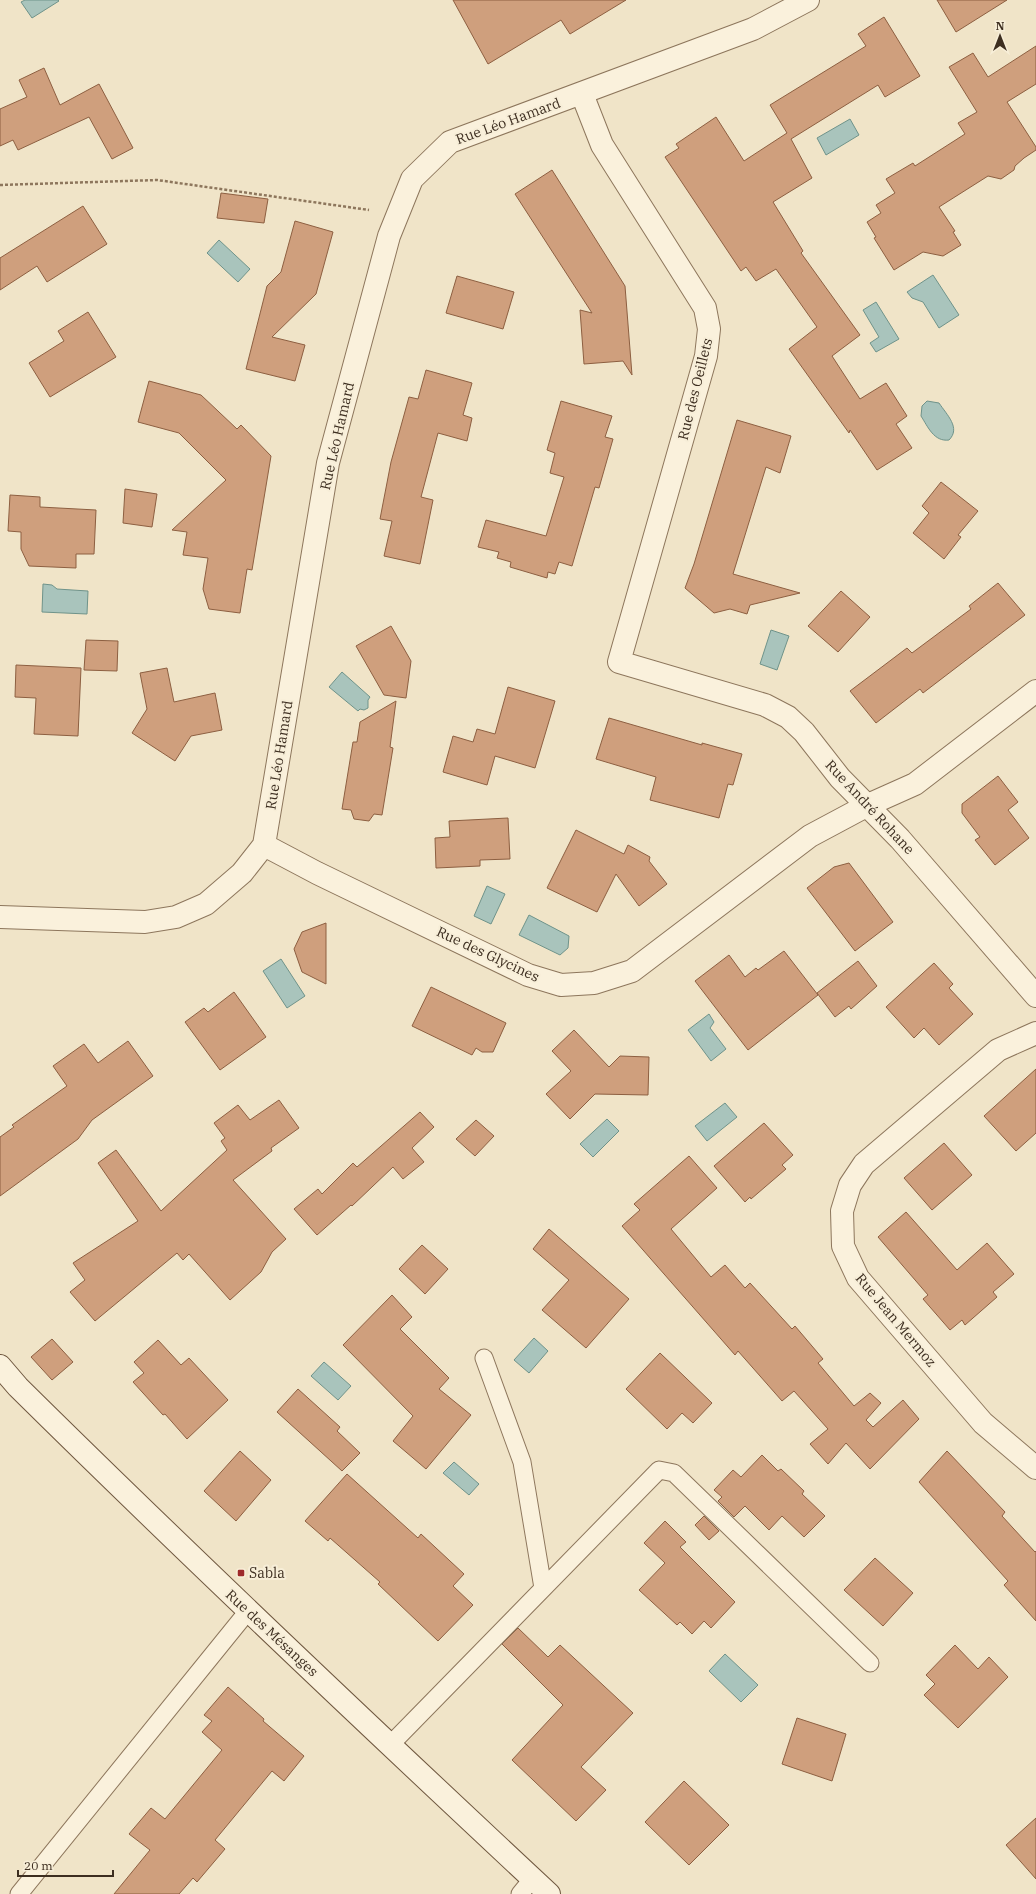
<svg xmlns="http://www.w3.org/2000/svg" width="1036" height="1894" font-family="'IBM Plex Serif',serif">
  <rect width="100%" height="100%" fill="#f0e4c8"/>
  <!-- water -->
  <path fill="#a9c4bc" stroke="#6f938a" d="M 25,0 L 58,0 L 59,1 L 32,18 L 21,2 Z
    M 850,119 L 859,135 L 826,155 L 817,138 Z
    M 219,240 L 250,269 L 238,282 L 207,253 Z
    M 933,275 L 959,315 L 939,328 L 923,302 L 912,298 L 907,292 Z
    M 876,302 L 899,339 L 876,352 L 870,343 L 879,337 L 863,310 Z
    M 927,401 L 939,403 C 947,415 961,428 949,440 C 934,442 928,427 921,416 L 922,406 Z
    M 43,584 L 52,585 L 57,589 L 88,591 L 87,614 L 42,612 Z
    M 771,630 L 789,636 L 777,670 L 760,664 Z
    M 342,672 L 370,697 L 368,700 L 368,708 L 364,710 L 360,709 L 358,711 L 329,687 Z
    M 487,886 L 505,894 L 491,924 L 474,916 Z
    M 529,915 L 569,936 L 568,948 L 560,955 L 519,935 Z
    M 281,959 L 305,996 L 287,1008 L 263,971 Z
    M 709,1014 L 714,1022 L 710,1028 L 726,1049 L 711,1061 L 688,1030 Z
    M 725,1103 L 737,1117 L 707,1141 L 695,1126 Z
    M 607,1119 L 619,1131 L 593,1157 L 580,1144 Z
    M 534,1338 L 548,1351 L 529,1373 L 514,1360 Z
    M 324,1362 L 351,1386 L 338,1400 L 311,1376 Z
    M 454,1462 L 479,1484 L 469,1495 L 443,1473 Z
    M 725,1654 L 758,1685 L 741,1702 L 709,1671 Z"/>
  <!-- building -->
  <path fill="#cf9f7d" stroke="#8d5f41" d="M 453,0 L 626,0 L 570,34 L 561,20 L 488,64 Z
    M 937,0 L 1007,0 L 956,32 Z
    M 884,17 L 920,76 L 885,97 L 878,85 L 791,139 L 812,178 L 773,202 L 803,251 L 801,253 L 860,335 L 832,356 L 860,399 L 886,383 L 907,416 L 896,424 L 912,448 L 877,470 L 850,430 L 849,433 L 789,349 L 817,327 L 776,269 L 756,281 L 746,267 L 741,271 L 665,157 L 679,148 L 676,144 L 716,117 L 744,161 L 787,133 L 770,105 L 866,46 L 858,34 Z
    M 1036,46 L 1036,84 L 1007,102 L 1036,147 L 1036,150 L 1024,158 L 1015,166 L 1014,170 L 1001,179 L 988,176 L 939,207 L 955,231 L 953,232 L 961,245 L 943,256 L 923,252 L 894,270 L 874,238 L 876,237 L 867,222 L 881,213 L 876,205 L 895,193 L 886,179 L 913,163 L 915,166 L 965,134 L 958,123 L 977,112 L 949,67 L 973,53 L 988,77 Z
    M 44,68 L 60,105 L 99,84 L 133,148 L 112,159 L 89,117 L 18,150 L 13,140 L 0,146 L 0,109 L 27,97 L 19,80 Z
    M 552,170 L 625,286 L 632,375 L 623,361 L 584,364 L 580,310 L 592,313 L 515,194 Z
    M 221,193 L 268,199 L 264,223 L 217,218 Z
    M 83,206 L 107,244 L 47,282 L 37,266 L 0,290 L 0,258 Z
    M 295,221 L 333,232 L 316,294 L 272,337 L 305,345 L 295,381 L 246,369 L 267,286 L 281,272 Z
    M 457,276 L 514,292 L 503,329 L 446,313 Z
    M 88,312 L 116,357 L 50,397 L 29,363 L 64,341 L 58,331 Z
    M 426,370 L 472,383 L 463,415 L 472,418 L 467,441 L 438,433 L 421,497 L 433,500 L 420,564 L 384,556 L 392,521 L 380,519 L 391,462 L 409,397 L 418,399 Z
    M 149,381 L 201,395 L 237,429 L 241,425 L 271,456 L 252,570 L 247,569 L 240,613 L 209,609 L 203,589 L 208,558 L 183,555 L 187,532 L 172,530 L 226,480 L 179,433 L 138,422 Z
    M 561,401 L 612,416 L 605,437 L 613,439 L 599,488 L 595,487 L 572,566 L 559,562 L 555,574 L 548,572 L 547,578 L 510,567 L 511,562 L 497,558 L 499,552 L 478,547 L 486,520 L 546,536 L 564,477 L 550,473 L 555,453 L 547,450 Z
    M 737,420 L 791,436 L 780,473 L 766,467 L 733,574 L 800,593 L 750,605 L 747,614 L 730,609 L 714,613 L 685,588 L 694,564 Z
    M 941,482 L 978,511 L 958,535 L 961,537 L 944,559 L 913,533 L 929,513 L 922,506 Z
    M 125,489 L 157,494 L 152,527 L 123,523 Z
    M 10,495 L 40,497 L 40,507 L 96,510 L 94,554 L 76,554 L 76,568 L 29,566 L 21,549 L 21,532 L 8,531 Z
    M 998,583 L 1025,615 L 923,693 L 920,689 L 876,723 L 850,691 L 907,648 L 912,653 L 971,609 L 969,606 Z
    M 841,591 L 870,617 L 838,652 L 808,626 Z
    M 391,626 L 411,661 L 406,698 L 384,695 L 356,646 Z
    M 86,640 L 118,641 L 117,671 L 84,670 Z
    M 16,665 L 81,668 L 78,736 L 34,734 L 36,698 L 15,697 Z
    M 167,668 L 174,702 L 215,693 L 222,730 L 191,736 L 175,761 L 132,733 L 147,709 L 140,673 Z
    M 508,687 L 555,701 L 535,768 L 495,756 L 487,785 L 443,772 L 453,736 L 473,742 L 477,729 L 495,734 Z
    M 396,701 L 390,747 L 393,748 L 382,815 L 374,814 L 369,821 L 354,819 L 351,810 L 342,809 L 353,742 L 357,742 L 360,722 Z
    M 609,718 L 702,745 L 702,743 L 742,754 L 733,785 L 728,784 L 719,818 L 650,800 L 656,777 L 596,759 Z
    M 998,776 L 1018,802 L 1008,810 L 1029,838 L 995,865 L 975,840 L 980,837 L 962,813 L 962,804 Z
    M 508,818 L 510,859 L 480,860 L 480,866 L 436,868 L 435,838 L 450,837 L 449,821 Z
    M 576,830 L 624,854 L 628,845 L 650,857 L 649,861 L 667,884 L 639,906 L 616,874 L 597,912 L 547,888 Z
    M 849,863 L 893,922 L 855,951 L 807,888 L 834,867 Z
    M 326,923 L 326,984 L 302,972 L 294,949 L 302,932 Z
    M 784,951 L 818,995 L 748,1050 L 695,981 L 729,955 L 745,977 L 756,968 L 758,970 Z
    M 858,961 L 877,986 L 851,1009 L 849,1006 L 835,1017 L 817,993 Z
    M 934,963 L 953,984 L 949,988 L 973,1014 L 939,1045 L 924,1028 L 914,1038 L 886,1007 Z
    M 431,987 L 506,1023 L 493,1052 L 482,1052 L 476,1048 L 472,1055 L 412,1026 Z
    M 234,992 L 266,1037 L 220,1070 L 185,1022 L 204,1008 L 208,1012 Z
    M 574,1030 L 609,1067 L 620,1056 L 649,1057 L 648,1095 L 595,1094 L 570,1119 L 546,1094 L 571,1071 L 552,1051 Z
    M 128,1041 L 153,1076 L 92,1120 L 78,1139 L 0,1196 L 0,1137 L 14,1127 L 12,1125 L 67,1086 L 53,1066 L 84,1044 L 98,1063 Z
    M 1036,1069 L 1036,1133 L 1016,1151 L 984,1116 Z
    M 279,1100 L 299,1128 L 271,1148 L 272,1151 L 233,1180 L 286,1239 L 272,1252 L 261,1272 L 230,1300 L 189,1254 L 183,1260 L 177,1253 L 95,1321 L 70,1292 L 85,1280 L 73,1263 L 138,1221 L 98,1163 L 116,1150 L 161,1211 L 227,1150 L 221,1141 L 225,1138 L 214,1123 L 238,1105 L 250,1120 Z
    M 420,1112 L 434,1127 L 412,1148 L 424,1162 L 403,1179 L 393,1167 L 352,1206 L 351,1205 L 317,1235 L 294,1209 L 318,1189 L 322,1194 L 353,1163 L 357,1167 Z
    M 476,1120 L 494,1136 L 475,1156 L 456,1139 Z
    M 764,1123 L 793,1155 L 782,1165 L 786,1169 L 751,1199 L 750,1197 L 745,1202 L 714,1166 Z
    M 944,1143 L 972,1175 L 932,1210 L 904,1178 Z
    M 689,1156 L 717,1188 L 671,1229 L 711,1277 L 725,1265 L 745,1288 L 750,1283 L 792,1329 L 795,1326 L 823,1359 L 818,1363 L 854,1406 L 870,1393 L 881,1403 L 866,1420 L 873,1427 L 903,1400 L 919,1419 L 870,1469 L 846,1443 L 828,1464 L 810,1444 L 828,1429 L 794,1391 L 782,1401 L 738,1351 L 735,1355 L 622,1226 L 640,1210 L 634,1204 Z
    M 906,1212 L 957,1270 L 987,1243 L 1014,1274 L 993,1292 L 997,1297 L 965,1325 L 962,1320 L 950,1330 L 923,1299 L 928,1295 L 878,1237 Z
    M 549,1229 L 629,1299 L 586,1348 L 542,1310 L 569,1280 L 533,1249 Z
    M 422,1245 L 448,1269 L 425,1294 L 399,1269 Z
    M 392,1295 L 412,1317 L 400,1329 L 449,1378 L 439,1389 L 471,1415 L 426,1469 L 393,1441 L 413,1416 L 343,1345 Z
    M 52,1339 L 73,1362 L 52,1380 L 31,1357 Z
    M 158,1340 L 181,1365 L 189,1358 L 228,1400 L 187,1439 L 165,1414 L 163,1415 L 133,1382 L 144,1373 L 134,1362 Z
    M 660,1353 L 712,1403 L 693,1423 L 682,1413 L 667,1429 L 626,1389 Z
    M 298,1389 L 340,1427 L 337,1431 L 360,1453 L 342,1471 L 277,1412 Z
    M 240,1451 L 271,1480 L 236,1521 L 204,1491 Z
    M 947,1451 L 1005,1512 L 1002,1516 L 1035,1552 L 1036,1551 L 1036,1621 L 1004,1585 L 1008,1581 L 919,1482 Z
    M 762,1455 L 778,1471 L 781,1469 L 804,1491 L 802,1494 L 825,1516 L 804,1537 L 782,1516 L 769,1530 L 745,1506 L 734,1517 L 718,1501 L 722,1497 L 714,1490 L 733,1470 L 741,1477 Z
    M 347,1474 L 418,1538 L 421,1534 L 464,1574 L 453,1586 L 473,1605 L 438,1641 L 378,1584 L 380,1582 L 330,1538 L 328,1541 L 305,1521 Z
    M 704,1516 L 719,1531 L 709,1540 L 695,1525 Z
    M 665,1521 L 686,1542 L 680,1547 L 735,1602 L 711,1628 L 704,1621 L 692,1634 L 680,1622 L 677,1625 L 639,1590 L 665,1563 L 644,1543 Z
    M 875,1558 L 913,1593 L 883,1626 L 844,1590 Z
    M 518,1628 L 548,1657 L 560,1645 L 633,1713 L 581,1767 L 606,1790 L 576,1821 L 512,1760 L 563,1705 L 502,1644 Z
    M 955,1645 L 978,1669 L 989,1657 L 1008,1677 L 958,1728 L 924,1695 L 935,1684 L 926,1675 Z
    M 228,1687 L 264,1719 L 263,1721 L 304,1756 L 284,1781 L 272,1771 L 215,1840 L 225,1849 L 197,1882 L 193,1878 L 179,1894 L 114,1894 L 150,1850 L 129,1834 L 151,1808 L 165,1819 L 222,1750 L 202,1732 L 212,1721 L 204,1715 Z
    M 797,1718 L 846,1734 L 832,1781 L 782,1764 Z
    M 684,1781 L 729,1825 L 689,1865 L 645,1822 Z
    M 1036,1818 L 1036,1879 L 1006,1845 Z"/>
  <g fill="none" stroke-linecap="round" stroke-linejoin="round">
    <defs>
      <path id="service" d="M 484,1358 L 522,1462 L 543,1588
        M 391,1744 L 659,1470 L 674,1473 L 870,1663
        M 19,1894 L 248,1611
        M 520,1894 L 533,1878"/>
      <path id="minor" d="M 582,94 L 602,145 L 705,308 L 709,329 L 706,356 L 619,662 L 765,705 L 788,717 L 804,732 L 840,778 L 900,839 L 1036,996
        M 264,845 L 317,873 L 528,975 L 561,985 L 594,983 L 632,971 L 810,836 L 868,805 L 915,784 L 1036,691
        M 0,917 L 145,922 L 176,917 L 206,904 L 242,873 L 264,845 L 328,463 L 389,236 L 412,179 L 450,142 L 753,29 L 808,0
        M 1036,1033 L 998,1050 L 864,1164 L 850,1185 L 842,1211 L 843,1246 L 858,1278 L 983,1423 L 1036,1468"/>
      <path id="secondary" d="M 0,1366 L 18,1387 C 192,1559 370,1727 549,1894"/>
    </defs>
    <!-- service casing -->
    <use href="#service" stroke="#8d765c" stroke-width="19"/>
    <!-- minor casing -->
    <use href="#minor" stroke="#8d765c" stroke-width="24"/>
    <!-- secondary casing -->
    <use href="#secondary" stroke="#6f573f" stroke-width="24"/>
    <!-- path -->
    <path stroke="#8d765c" stroke-width="2.5" stroke-dasharray="3 2" stroke-linecap="butt" d="M 0,185 L 157,180 L 369,210"/>
    <!-- service -->
    <use href="#service" stroke="#faf1dc" stroke-width="17"/>
    <!-- minor -->
    <use href="#minor" stroke="#faf1dc" stroke-width="22"/>
    <!-- secondary -->
    <use href="#secondary" stroke="#faf1dc" stroke-width="22"/>
  </g>
  <!-- markers -->
  <rect fill="#9e2a2b" stroke="#f7eed8" stroke-width="1.5" x="237" y="1569" width="8" height="8" rx="2"/>
  <g text-anchor="middle" dominant-baseline="central" stroke-width="4" stroke-linejoin="round" paint-order="stroke">
    <!-- street labels -->
    <g font-size="14" fill="#3d2e20" stroke="#f7eed8">
      <text transform="translate(508 121) rotate(-20)">Rue Léo Hamard</text>
      <text transform="translate(695 389) rotate(-76)">Rue des Oeillets</text>
      <text transform="translate(337 436) rotate(-77)">Rue Léo Hamard</text>
      <text transform="translate(279 755) rotate(-81)">Rue Léo Hamard</text>
      <text transform="translate(870 807) rotate(47)">Rue André Rohane</text>
      <text transform="translate(488 954) rotate(25)">Rue des Glycines</text>
      <text transform="translate(896 1320) rotate(50)">Rue Jean Mermoz</text>
      <text transform="translate(272 1633) rotate(43)">Rue des Mésanges</text>
    </g>
    <!-- poi labels -->
    <g font-size="14" fill="#3d2e20" stroke="#f7eed8" text-anchor="start">
      <text x="249" y="1573">Sabla</text>
    </g>
  </g>
  <!-- north arrow -->
  <g transform="translate(1000 36)" stroke="#f7eed8" stroke-width="3" paint-order="stroke">
  <path d="M0-3L7 15L0 10L-7 15Z" fill="#3d2e20"/>
  <text y="-6" font-size="11" font-weight="bold" text-anchor="middle" fill="#3d2e20">N</text>
  </g>
  <!-- scale -->
  <path d="M18 1870v6h95v-6" fill="none" stroke="#3d2e20" stroke-width="2"/>
  <text x="24" y="1870" font-size="12" fill="#3d2e20" stroke="#f7eed8" stroke-width="3" paint-order="stroke">20 m</text>
</svg>
